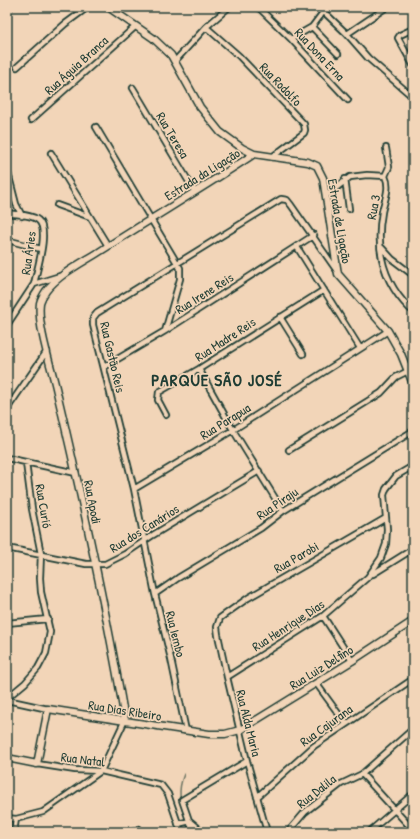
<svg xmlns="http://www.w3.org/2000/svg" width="420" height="839" font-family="'Patrick Hand',sans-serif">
  <rect width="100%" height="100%" fill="#f2d5b8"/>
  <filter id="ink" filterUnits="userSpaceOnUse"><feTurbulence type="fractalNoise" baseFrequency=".025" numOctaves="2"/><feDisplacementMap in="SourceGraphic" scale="8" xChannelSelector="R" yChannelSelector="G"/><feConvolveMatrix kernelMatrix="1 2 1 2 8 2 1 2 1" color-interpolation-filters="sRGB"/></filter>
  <g filter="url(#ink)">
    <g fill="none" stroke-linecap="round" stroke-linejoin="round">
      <!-- stream -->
      <path stroke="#6c7463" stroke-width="1.5" d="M 184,774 C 177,791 180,803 186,820
        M 187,824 L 190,832"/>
      <defs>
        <path id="minor" d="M 258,7 L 291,39 L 348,100
          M 7,10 L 10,7
          M 323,11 L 347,34 L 387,7
          M 206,27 L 239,56 L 304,124 L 305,130 L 304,133 L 272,157
          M 312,27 L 338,54
          M 413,29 L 400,35 L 398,38 L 413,65
          M 347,34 L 368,58 L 413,97
          M 291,39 L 312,27 L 327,7
          M 175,61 L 206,27 L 229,7
          M 17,67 L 65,24 L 88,7
          M 133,88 L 195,192
          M 31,120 L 136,26
          M 96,127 L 180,268 L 180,279 L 165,331
          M 51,153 L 108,246
          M 7,169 L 16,204 L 22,216
          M 385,176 L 389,167 L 386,148
          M 345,179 L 349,209
          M 326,196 L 350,177 L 367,175 L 385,176 C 391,188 384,201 382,212 C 375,250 383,282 410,309
          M 57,205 L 90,217
          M 7,213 C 16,215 31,214 38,220 C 50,229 37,269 34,284
          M 7,240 L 41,249
          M 297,247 L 360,348
          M 382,248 L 392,259 L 413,275
          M 280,317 L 303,354
          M 7,325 L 34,284 L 60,276
          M 104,367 L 165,331 L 314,235
          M 199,369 L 233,430 L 283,511
          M 7,409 L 47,351
          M 166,415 L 158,400 L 159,392 L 199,369 L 324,290
          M 289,450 L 381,393 L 396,377 L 408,371
          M 7,458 L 76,473
          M 134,489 L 233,430 L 388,331
          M 7,548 L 86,564 L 105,564 L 125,554 L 153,535 L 259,471
          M 373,574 L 413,549
          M 155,594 L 178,578 L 261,528 L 283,511 L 413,431
          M 323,616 L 352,661
          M 7,623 L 48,619
          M 227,677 L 323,616 L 368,577 L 381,558 L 386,544 L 387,529 L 384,495 L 386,489 L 396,476 L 413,466
          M 316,683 L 346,724
          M 7,698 L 25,683 L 38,668 L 46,653 L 50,632 L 41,592 L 40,578 L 41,554 L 32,509 L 26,463
          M 7,700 L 48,709
          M 186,731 L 171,659 L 155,594 L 134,489 L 93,325 L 93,318 L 97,313 L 281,199 L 287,200 L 291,205 L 337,271
          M 37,764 L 75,770 L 101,771 L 161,785 L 168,794 L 181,832
          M 362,774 L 413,830
          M 257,797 L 314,746 L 413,679
          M 7,818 L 16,819 L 43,812 L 101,771 L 125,720
          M 178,824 L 190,821 L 203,832
          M 14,832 L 16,819
          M 133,832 L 139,829
          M 193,832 L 182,800 L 247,761
          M 267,832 L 247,761 L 227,677 L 218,635 L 217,627 L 220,618 L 248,598 L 386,518
          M 288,832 L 305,812 L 341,784 L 362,774 L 413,729
          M 369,832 L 413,794"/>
        <path id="tertiary" d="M 108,7 L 153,38 L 171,55 L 200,107 L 220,132 L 242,148 L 254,154 L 308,162 L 317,166 L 323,178 L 338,274 L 388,331 L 401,354 L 413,384
          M 125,720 C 106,609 82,498 56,388 C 51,366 37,325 40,303 C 41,299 44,294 46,291 C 59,274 82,263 99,252 C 150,219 203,188 254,154
          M 7,758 L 37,764 L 48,709 L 209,734 L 225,734 L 240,730 L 352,661 L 413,621"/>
      </defs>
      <!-- minor casing -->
      <use href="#minor" stroke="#1f3d34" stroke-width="8"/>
      <!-- tertiary casing -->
      <use href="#tertiary" stroke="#1f3d34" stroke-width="9"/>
      <!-- minor -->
      <use href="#minor" stroke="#f2d5b8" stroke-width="4.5"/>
      <!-- tertiary -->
      <use href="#tertiary" stroke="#f2d5b8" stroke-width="6"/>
    </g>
  </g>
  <g text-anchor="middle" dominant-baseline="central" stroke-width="3.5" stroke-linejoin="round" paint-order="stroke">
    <!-- street labels -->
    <g font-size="13" fill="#1f3d34" stroke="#f2d5b8">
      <text transform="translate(320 54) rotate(47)">Rua Dona Erna</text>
      <text transform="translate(76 65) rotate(-42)">Rua Águia Branca</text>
      <text transform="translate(281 84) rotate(46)">Rua Rodolfo</text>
      <text transform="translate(173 135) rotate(59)">Rua Teresa</text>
      <text transform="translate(202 174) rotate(-32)">Estrada da Ligação</text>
      <text transform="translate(373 207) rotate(-79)">Rua 3</text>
      <text transform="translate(340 221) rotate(80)">Estrada de Ligação</text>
      <text transform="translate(28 253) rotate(-82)">Rua Áries</text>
      <text transform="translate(204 293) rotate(-32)">Rua Irene Reis</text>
      <text transform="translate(225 339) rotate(-33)">Rua Madre Reis</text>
      <text transform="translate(113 357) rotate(77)">Rua Gastão Reis</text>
      <text transform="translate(225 421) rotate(-32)">Rua Parapua</text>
      <text transform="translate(93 502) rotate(79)">Rua Apodi</text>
      <text transform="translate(277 503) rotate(-34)">Rua Piraju</text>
      <text transform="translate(44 506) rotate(80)">Rua Curió</text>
      <text transform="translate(144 528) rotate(-32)">Rua dos Canários</text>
      <text transform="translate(296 557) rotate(-30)">Rua Parobi</text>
      <text transform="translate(288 625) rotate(-33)">Rua Henrique Dias</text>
      <text transform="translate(176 634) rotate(76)">Rua Iembo</text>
      <text transform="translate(321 667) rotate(-32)">Rua Luiz Delfino</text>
      <text transform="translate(125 710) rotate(9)">Rua Dias Ribeiro</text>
      <text transform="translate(249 723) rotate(76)">Rua Alda Maria</text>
      <text transform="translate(326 725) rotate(-36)">Rua Cajurana</text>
      <text transform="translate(83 759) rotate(7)">Rua Natal</text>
      <text transform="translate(316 791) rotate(-38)">Rua Dalila</text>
    </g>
    <!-- district labels -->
    <g font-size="17" font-weight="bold" letter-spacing="1" fill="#1f3d34" stroke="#f2d5b8">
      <text x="217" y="379">PARQUE SÃO JOSÉ</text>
    </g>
  </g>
  <!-- margin -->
  <rect width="420" height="839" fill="none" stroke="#f2d5b8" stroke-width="24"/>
  <rect x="12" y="12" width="396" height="815" fill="none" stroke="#1f3d34" stroke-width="1.5" filter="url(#ink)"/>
</svg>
